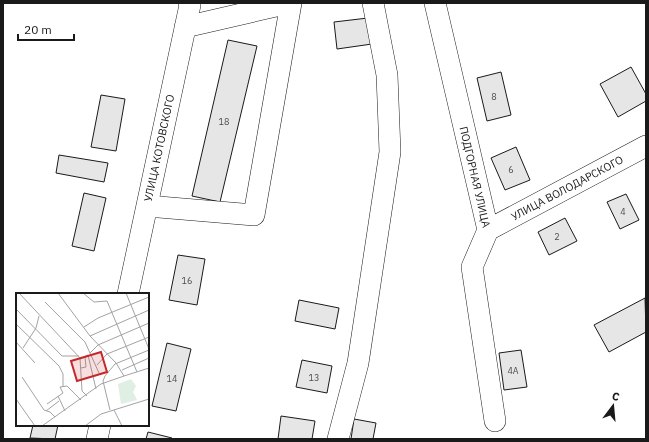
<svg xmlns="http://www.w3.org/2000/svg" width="649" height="442" font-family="'IBM Plex Sans',sans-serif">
  <rect width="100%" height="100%" fill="#fff"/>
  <!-- building -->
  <path fill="#e6e6e6" stroke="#1a1a1a" d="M 368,18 L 372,44 L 337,49 L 334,22 Z
    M 228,40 L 257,46 L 220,202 L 192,196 Z
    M 631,67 L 646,94 L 646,101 L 618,117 L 600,84 Z
    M 501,72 L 511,115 L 487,121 L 477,78 Z
    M 101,95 L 125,99 L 116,151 L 91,147 Z
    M 516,147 L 530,180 L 505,190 L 491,158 Z
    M 59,155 L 108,163 L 104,182 L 56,173 Z
    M 84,193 L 106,198 L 94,251 L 72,246 Z
    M 626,194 L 639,220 L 620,229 L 607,202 Z
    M 565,218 L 577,241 L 549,255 L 538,232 Z
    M 178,255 L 205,259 L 197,305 L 169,300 Z
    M 645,298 L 646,332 L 609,352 L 594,325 Z
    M 299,300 L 339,308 L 335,329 L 295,321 Z
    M 167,343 L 191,349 L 176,411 L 152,406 Z
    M 521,350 L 527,387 L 504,390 L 499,353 Z
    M 302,360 L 332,366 L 327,393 L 296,387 Z
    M 281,416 L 315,421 L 312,439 L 278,439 Z
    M 354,419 L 376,423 L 373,439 L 351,439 Z
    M 33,425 L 58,425 L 55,439 L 30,438 Z
    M 148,432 L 172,438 L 171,439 L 146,439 Z"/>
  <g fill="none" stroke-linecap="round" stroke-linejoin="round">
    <defs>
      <path id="minor" d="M 435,3 L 488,230 L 472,267 L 495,421
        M 185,27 L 289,3
        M 147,206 L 254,215 L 291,3
        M 488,230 L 646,146
        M 128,294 L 190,5 L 189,3
        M 97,439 L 100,425
        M 338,439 L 358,363 L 390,152 L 387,75 L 373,3"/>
    </defs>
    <!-- minor casing -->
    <use href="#minor" stroke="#1a1a1a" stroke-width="22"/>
    <!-- minor -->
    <use href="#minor" stroke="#fff" stroke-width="21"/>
  </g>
  <g text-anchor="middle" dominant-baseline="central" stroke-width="3" stroke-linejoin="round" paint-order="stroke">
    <!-- number labels -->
    <g font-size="9" fill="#4d4d4d">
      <text x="494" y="96">8</text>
      <text x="224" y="121">18</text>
      <text x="511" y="169">6</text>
      <text x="623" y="211">4</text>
      <text x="557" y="236">2</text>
      <text x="187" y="280">16</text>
      <text x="513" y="370">4А</text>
      <text x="314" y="377">13</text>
      <text x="172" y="378">14</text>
    </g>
    <!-- street labels -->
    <g font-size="11" fill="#1a1a1a" stroke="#fff">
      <text transform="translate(159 148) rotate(-78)">УЛИЦА КОТОВСКОГО</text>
      <text transform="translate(475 177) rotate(77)">ПОДГОРНАЯ УЛИЦА</text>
      <text transform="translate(567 188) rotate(-28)">УЛИЦА ВОЛОДАРСКОГО</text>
    </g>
  </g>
  <!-- overview -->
  <g transform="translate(16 293)">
    <rect width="133" height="133" fill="#fff"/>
    <path d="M 115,86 L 120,93 L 117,99 L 121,107 L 105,111 L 102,91 Z" fill="#e0efe3"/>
    <path fill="none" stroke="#a3a3a3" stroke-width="1" d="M 3,0 L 64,65 L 66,98 L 71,103M 42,0 L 74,43 L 100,70M 67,0 L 78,9 L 91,8 L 121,79M 110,0 L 133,56M 29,9 L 69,49 L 83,80M 0,16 L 46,63 L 63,63M 0,31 L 43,73 L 47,81 L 47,94M 68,34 L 82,25 L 133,4M 74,43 L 133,17M 0,49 L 19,70M 7,55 L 20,35 L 23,23M 74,60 L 82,52 L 133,30M 64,66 L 72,62 L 80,96M 81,72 L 91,61 L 133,44M 65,75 L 70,74 L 69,64M 106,77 L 133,65M 108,83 L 133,75M 6,84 L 28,117 L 34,119 L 39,124M 42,103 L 49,118M 0,106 L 19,133M 31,111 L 47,100 L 44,94 L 51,93 L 65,107M 94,117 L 87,88 L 89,83 L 99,71 L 133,57M 98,117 L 106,133M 30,118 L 43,108M 26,133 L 85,91 L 108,83 L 100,70M 69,133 L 85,121 L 133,106"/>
    <path fill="#c62828" fill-opacity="0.15" stroke="#c62828" stroke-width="2" d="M 85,59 L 91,79 L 61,88 L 55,68 Z"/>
    <rect width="133" height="133" fill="none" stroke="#1a1a1a" stroke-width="2"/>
  </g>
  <!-- border -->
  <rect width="649" height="442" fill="none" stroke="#1a1a1a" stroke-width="8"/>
  <!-- north arrow -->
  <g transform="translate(613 406) rotate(16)" stroke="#ffffff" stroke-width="3" paint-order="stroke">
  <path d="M0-3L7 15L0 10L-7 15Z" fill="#1a1a1a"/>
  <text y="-6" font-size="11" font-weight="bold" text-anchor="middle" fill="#1a1a1a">С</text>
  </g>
  <!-- scale -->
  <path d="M18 34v6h56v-6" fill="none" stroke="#1a1a1a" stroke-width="2"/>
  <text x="24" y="34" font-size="12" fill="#1a1a1a" stroke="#ffffff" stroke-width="3" paint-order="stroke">20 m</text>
</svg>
